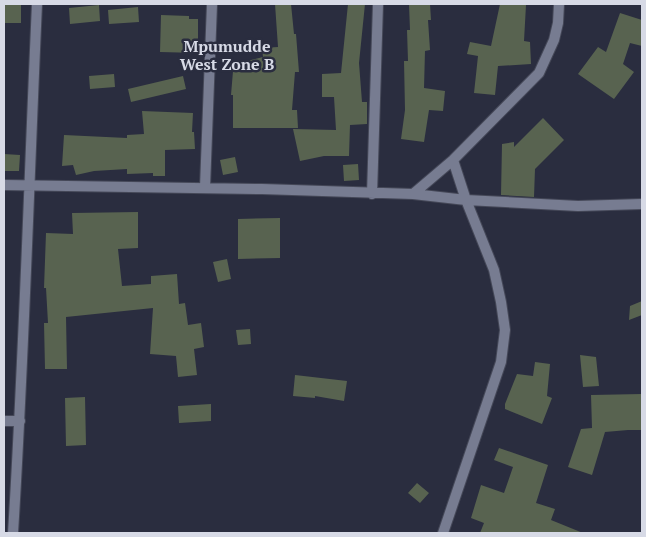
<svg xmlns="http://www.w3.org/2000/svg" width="646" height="537" font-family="'PT Serif',serif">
  <rect width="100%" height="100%" fill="#2a2d3f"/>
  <!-- building -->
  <path fill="#586350" d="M 4,4 L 21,4 L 21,23 L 4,23 Z
    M 275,4 L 291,4 L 294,34 L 296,34 L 299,72 L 295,72 L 292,110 L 297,110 L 298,128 L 233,128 L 233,95 L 231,95 L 233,71 L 236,71 L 235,64 L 263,57 L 262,48 L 278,47 Z
    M 348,4 L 365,4 L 359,63 L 362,102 L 367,102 L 367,124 L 350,125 L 349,156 L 324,156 L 300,161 L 293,129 L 336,130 L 334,97 L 322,97 L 322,74 L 341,73 Z
    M 409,4 L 430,4 L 431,20 L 428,20 L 430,50 L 425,51 L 424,88 L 445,91 L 443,111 L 429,110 L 424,142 L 401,139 L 405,110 L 404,61 L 408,61 L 407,30 L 410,30 Z
    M 500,4 L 526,5 L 524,41 L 530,42 L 531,64 L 498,66 L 495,95 L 474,93 L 478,56 L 467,54 L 470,42 L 491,46 Z
    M 99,5 L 100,21 L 70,24 L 69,8 Z
    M 138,7 L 139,22 L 109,24 L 108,10 Z
    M 620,13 L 642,20 L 642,46 L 630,43 L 623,64 L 634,72 L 614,99 L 578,74 L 598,47 L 606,52 Z
    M 161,15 L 189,16 L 189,19 L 198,19 L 198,53 L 160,52 Z
    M 114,74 L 115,87 L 90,89 L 89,76 Z
    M 183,76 L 186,89 L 131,102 L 128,89 Z
    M 142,111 L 193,113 L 192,132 L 194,132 L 195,149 L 165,150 L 165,176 L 153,176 L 153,173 L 127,174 L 127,169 L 94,171 L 76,175 L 73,165 L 62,166 L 64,135 L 127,138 L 127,135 L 144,134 Z
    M 543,118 L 564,140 L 535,169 L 534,197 L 501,195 L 502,144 L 514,142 L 514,147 Z
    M 4,154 L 20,155 L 19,171 L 4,171 Z
    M 235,157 L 238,172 L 223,175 L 220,160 Z
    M 358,164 L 359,180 L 344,181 L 343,165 Z
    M 138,212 L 138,248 L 118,249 L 122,286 L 151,284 L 151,276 L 177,274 L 179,304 L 185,303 L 188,325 L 201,323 L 204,347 L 194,349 L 197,375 L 178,377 L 176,356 L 150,354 L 153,308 L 66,317 L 67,369 L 45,369 L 44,323 L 48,323 L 46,288 L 44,288 L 46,233 L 73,234 L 72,213 Z
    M 280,218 L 280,258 L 238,259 L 238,219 Z
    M 227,259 L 231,279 L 218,282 L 213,262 Z
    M 642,301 L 642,315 L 629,320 L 630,306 Z
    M 250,329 L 251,344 L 238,345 L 236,330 Z
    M 580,355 L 596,357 L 599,386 L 583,387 Z
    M 535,362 L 550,364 L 547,396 L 552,398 L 542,424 L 505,409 L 505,404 L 517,374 L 533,376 Z
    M 295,375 L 347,381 L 344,401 L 315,396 L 315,398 L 293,396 Z
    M 642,394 L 642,430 L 628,430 L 605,432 L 592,475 L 568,467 L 581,429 L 592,428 L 591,395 Z
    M 85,397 L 86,445 L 66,446 L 65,398 Z
    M 211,404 L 211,421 L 179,423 L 178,406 Z
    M 499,448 L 548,465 L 536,503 L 555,509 L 551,520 L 583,533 L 480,533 L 484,523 L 471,518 L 481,485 L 504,493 L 513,467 L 494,460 Z
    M 417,483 L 429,493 L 420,503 L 408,493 Z"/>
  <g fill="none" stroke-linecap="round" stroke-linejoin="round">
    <defs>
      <path id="street" d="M 4,185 L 262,189 L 413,194 L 466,200 L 578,206 L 642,204
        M 205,187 L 212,4
        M 372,194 L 378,4
        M 413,194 L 453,160 L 539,73 L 554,40 L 558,23 L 559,4
        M 4,421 L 20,421
        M 13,533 C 24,357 29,180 37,4
        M 443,533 L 501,362 L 505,330 L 501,302 L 494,270 L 466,200 L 453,160"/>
    </defs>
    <!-- street casing -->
    <use href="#street" stroke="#454858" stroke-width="12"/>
    <!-- street -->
    <use href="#street" stroke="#777c91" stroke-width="10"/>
  </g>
  <g text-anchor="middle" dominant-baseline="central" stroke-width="5" stroke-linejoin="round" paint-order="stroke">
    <!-- quarter labels -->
    <g font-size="16" font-weight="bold" fill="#d7dae6" stroke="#2a2d3f">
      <text x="227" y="46">Mpumudde<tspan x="227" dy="18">West Zone B</tspan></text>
    </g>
  </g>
  <!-- border -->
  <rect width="646" height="537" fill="none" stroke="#d7dae6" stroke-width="10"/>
</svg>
